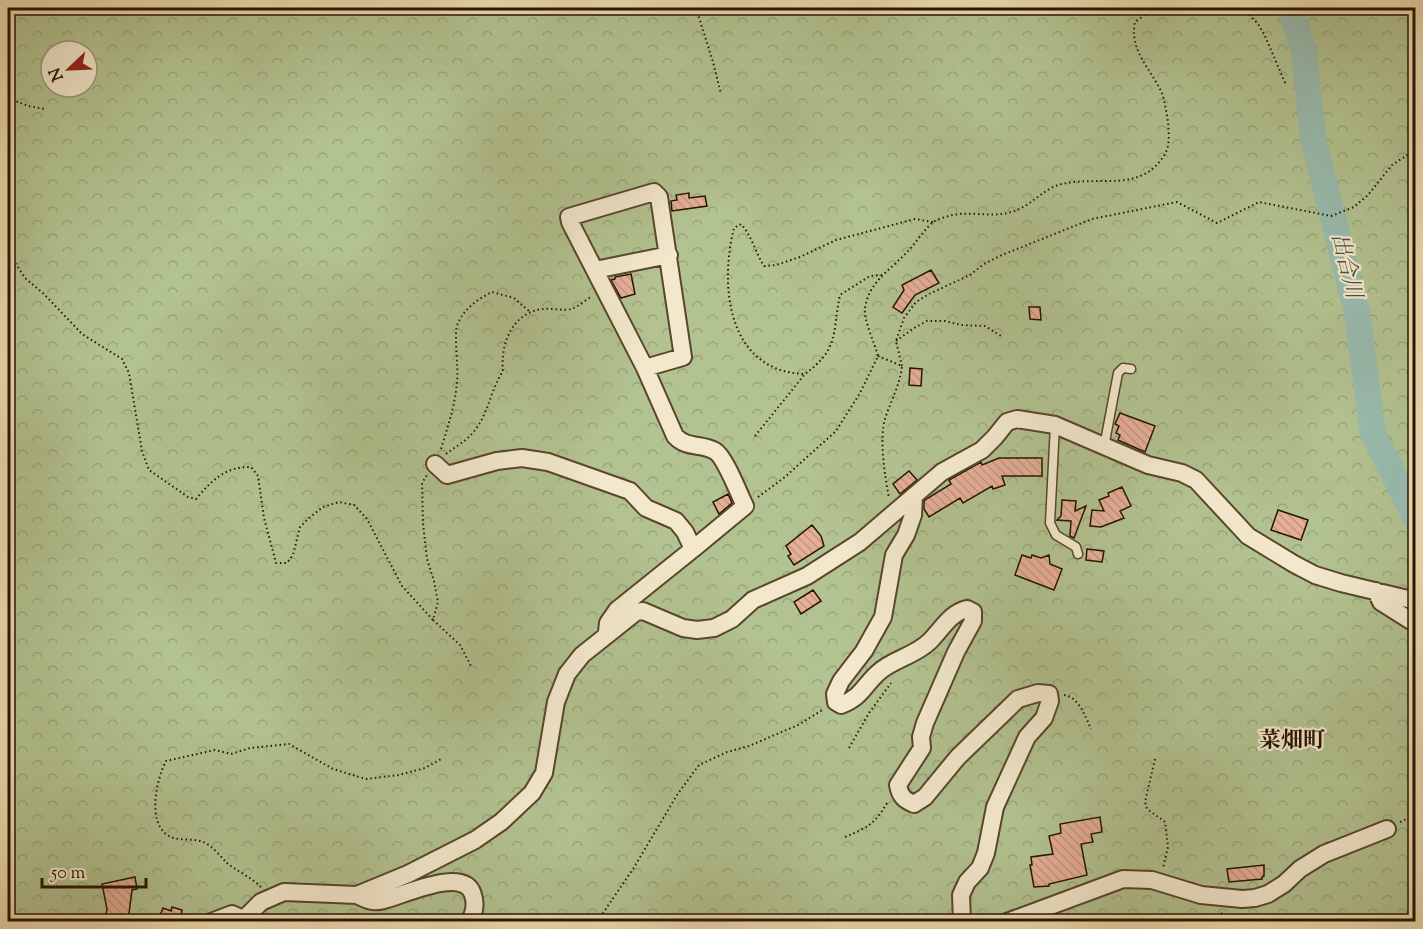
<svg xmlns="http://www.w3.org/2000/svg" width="1423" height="929" font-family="'Sorts Mill Goudy','Noto Serif JP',serif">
  <defs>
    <pattern id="forest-crowns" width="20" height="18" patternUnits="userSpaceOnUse" patternTransform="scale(1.5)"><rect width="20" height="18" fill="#b2c290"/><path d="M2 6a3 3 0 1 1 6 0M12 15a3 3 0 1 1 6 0" fill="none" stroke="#99a67a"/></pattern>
    <pattern id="building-back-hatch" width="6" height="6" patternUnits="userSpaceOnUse" patternTransform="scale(1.5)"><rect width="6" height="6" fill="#e5ae97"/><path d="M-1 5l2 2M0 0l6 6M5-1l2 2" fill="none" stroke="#c49580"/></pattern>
  </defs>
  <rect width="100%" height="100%" fill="#eddcb0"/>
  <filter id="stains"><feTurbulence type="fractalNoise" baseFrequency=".00333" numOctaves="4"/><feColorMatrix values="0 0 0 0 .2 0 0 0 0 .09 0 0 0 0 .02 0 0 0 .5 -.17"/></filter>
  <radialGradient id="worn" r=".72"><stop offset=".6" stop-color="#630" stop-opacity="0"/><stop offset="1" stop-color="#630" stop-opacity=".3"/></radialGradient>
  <!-- forest -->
  <path fill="url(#forest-crowns)" stroke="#6c6b48" stroke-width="1.5" fill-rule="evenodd" d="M 8,8 L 1415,8 L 1415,921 L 8,921 ZM 51,51 L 87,51 L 87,87 L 51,87 Z"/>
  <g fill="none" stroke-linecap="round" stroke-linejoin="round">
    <!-- river -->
    <path stroke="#99bbae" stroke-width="26" d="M 1290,8 L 1304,52 L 1313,138 L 1357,313 L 1373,433 L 1416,519"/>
  </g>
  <!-- building -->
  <path fill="url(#building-back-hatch)" stroke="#271400" stroke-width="1.5" d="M 689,193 L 689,198 L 705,196 L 707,206 L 672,211 L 671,201 L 677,200 L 676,195 Z
    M 931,270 L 939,283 L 915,295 L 902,313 L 893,307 L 904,290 L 902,285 Z
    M 631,274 L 635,294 L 621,298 L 611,280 L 615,279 L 615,277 Z
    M 1029,307 L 1040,307 L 1041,320 L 1030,319 Z
    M 910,368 L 922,369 L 921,386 L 909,385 Z
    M 1120,413 L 1155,426 L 1145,452 L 1118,440 L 1120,435 L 1116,433 L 1119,426 L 1115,424 Z
    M 999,458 L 1042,458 L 1042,476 L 1002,476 L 1005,485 L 993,489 L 992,486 L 963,503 L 960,498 L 929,517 L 924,509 L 924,501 L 928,498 L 951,484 L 949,480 L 981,462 L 982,465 Z
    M 909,471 L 917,480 L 900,494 L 893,484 Z
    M 1122,487 L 1131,506 L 1120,511 L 1124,518 L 1101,527 L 1090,526 L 1092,510 L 1104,511 L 1099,500 L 1109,496 L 1108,493 Z
    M 728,494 L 732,503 L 719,514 L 713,502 Z
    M 1062,500 L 1076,501 L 1075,511 L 1086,506 L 1074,538 L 1070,536 L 1071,521 L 1057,520 L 1061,516 Z
    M 1278,510 L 1308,520 L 1301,540 L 1271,530 Z
    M 812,525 L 821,536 L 824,546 L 794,565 L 788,556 L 791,554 L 786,546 Z
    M 1087,549 L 1104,551 L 1102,562 L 1086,560 Z
    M 1022,555 L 1031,558 L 1032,555 L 1041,558 L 1049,555 L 1050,564 L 1062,569 L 1054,590 L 1015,575 Z
    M 813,590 L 821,601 L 801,614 L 794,602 Z
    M 1100,817 L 1102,832 L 1091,834 L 1093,842 L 1081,844 L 1087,875 L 1049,884 L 1049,886 L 1034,887 L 1030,865 L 1032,865 L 1031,857 L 1053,854 L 1049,836 L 1061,833 L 1060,824 Z
    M 1264,865 L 1264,876 L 1262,877 L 1262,879 L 1229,882 L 1227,869 Z
    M 135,877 L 137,889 L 132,890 L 128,921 L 105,921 L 107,909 L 102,884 Z
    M 172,907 L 182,910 L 181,915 L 197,921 L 158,921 L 163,908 L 171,911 Z"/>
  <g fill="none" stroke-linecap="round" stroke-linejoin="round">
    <defs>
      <path id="service" d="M 1055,425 L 1050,523 L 1056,535 L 1076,547 L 1078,554
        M 1104,447 L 1118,373 L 1123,368 L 1131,369"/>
      <path id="minor" d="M 595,270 L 669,255
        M 645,368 L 683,357 L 659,197 L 654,192 L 569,217 L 570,222 L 645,368 L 675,436 C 687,449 701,443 715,451 C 725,457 739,494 745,506 L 693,549
        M 435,464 L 447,475 L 497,461 L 522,458 L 548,462 L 630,491 L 646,508 L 676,521 L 685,532 L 693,549 L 617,610 L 608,623 L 607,632
        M 914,496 L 913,515 L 906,535 L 894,555 L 883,617 L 864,651 L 841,681 L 835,694 L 836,702 L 841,705 C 862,697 863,686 879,672 C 893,659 915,656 930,641 C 942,629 950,613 967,609 L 973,612 L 973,621 L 956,652 L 925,723 L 921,737 L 922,748 L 898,785 C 900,796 904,800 914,804 L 925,797 L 958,757 L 1018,699 L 1038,693 L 1049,694 L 1050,701 L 1044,718 L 1027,737 L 995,807 L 986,853 L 980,868 L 967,882 L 961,895 L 962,922
        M 1376,591 L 1381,602 L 1416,624
        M 357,895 C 367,900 373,903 384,900 C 402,896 465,865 473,895 C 476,904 474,914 469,922
        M 211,922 L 232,914 L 243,919
        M 241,922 L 261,902 L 284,892 L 357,895 L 408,874 L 475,840 L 501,822 L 532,793 L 544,773 L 556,702 L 567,674 L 582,655 L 636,612 L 643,611 L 683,628 L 697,630 L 714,628 L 732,619 L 753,600 L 807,576 L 860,542 L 942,472 L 982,450 L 995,437 L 1007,422 L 1017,419 L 1055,425 L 1148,465 L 1182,473 L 1196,480 L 1248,536 L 1294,564 L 1315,575 L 1341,583 L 1416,601
        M 1007,922 L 1123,879 L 1152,880 L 1201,895 L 1242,899 L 1255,898 L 1268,894 L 1284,884 L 1300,869 L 1324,854 L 1387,829"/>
    </defs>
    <!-- service casing -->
    <use href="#service" stroke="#58462c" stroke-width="11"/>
    <!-- minor casing -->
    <use href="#minor" stroke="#58462c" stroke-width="20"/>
    <!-- path -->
    <path stroke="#271400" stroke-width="2" stroke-dasharray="1.5 3" stroke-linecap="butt" d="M 696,8 L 713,62 L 721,94
      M 1243,8 L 1258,24 L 1265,36 L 1286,85
      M 8,98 L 28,106 L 45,109
      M 8,252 L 25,278 L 44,294 L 82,334 L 122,359 L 129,373 L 142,451 L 149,470 L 188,497 L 196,499 C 211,481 226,466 251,467 L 258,476 L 264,518 L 276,563 L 287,563 L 293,555 L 300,527 L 309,518 L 323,507 L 339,502 L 354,505 L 367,519 L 402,586 L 433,620 L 438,602 L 434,581 L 427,559 L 423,524 L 422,483 L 427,475
      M 882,275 L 870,276 L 840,295 C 832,333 840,348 805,374 C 728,372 719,287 734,228 L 741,224 C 752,236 755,252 764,266 L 776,265 L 800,257 L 836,240 L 915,219 L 933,222
      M 896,341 L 914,328 L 927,321 L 945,321 L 961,325 L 985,326 L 1001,336
      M 878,356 L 902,366 C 900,385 891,400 885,419 C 879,439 885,477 889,498
      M 902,366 L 896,341 L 904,318 L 916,302 L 929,294 L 970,275 L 984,264 L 1002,255 L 1092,219 L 1177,202 L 1217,223 L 1259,202 L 1331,216 L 1354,207 L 1368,195 L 1392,165 L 1409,154 L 1416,152
      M 755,436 L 805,374
      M 441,449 C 448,426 455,406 457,382 C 459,368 453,332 458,323 C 465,308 478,299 492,292 L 514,298 L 529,311
      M 446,454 C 456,446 467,441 475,430 C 489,412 491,389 503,371 C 500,343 513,312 543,309 C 552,308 563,311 571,309 C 578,307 585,300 591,297
      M 758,497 L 785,477 L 836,431 L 860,393 L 878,356 C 875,344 863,319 865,308 C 869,281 892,269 908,251 C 916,243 923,231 932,223 C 936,219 946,217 952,215 C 972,211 991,218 1011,212 C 1031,207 1043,188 1062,184 C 1100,175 1141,194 1165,154 C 1170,145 1169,133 1168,123 C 1167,114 1165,105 1163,96 C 1153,70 1129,53 1135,22 L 1154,8
      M 433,620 L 460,645 L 472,668
      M 1064,695 C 1079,697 1085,716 1091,729
      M 849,748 L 869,713 L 891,683
      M 1155,759 L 1145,802 L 1147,809 L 1165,822 L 1168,847 L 1163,868
      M 1400,822 L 1416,815
      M 845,837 C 867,828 875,824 887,803
      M 261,887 C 251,877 238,872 227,863 C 220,856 212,845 203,842 C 193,838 180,841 171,837 C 146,826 156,780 166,761 L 215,750 L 231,754 L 250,748 L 289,744 L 333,769 L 366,779 L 399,775 L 425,768 L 443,758
      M 1221,913 L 1230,922
      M 600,922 L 601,916 L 633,869 L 677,795 L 699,765 L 727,752 L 749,746 L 798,725 L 824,709
      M 1291,922 L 1322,915 L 1361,922"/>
    <!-- service -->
    <use href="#service" stroke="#f3e8cc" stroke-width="8"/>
    <!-- minor -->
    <use href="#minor" stroke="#f3e8cc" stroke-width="16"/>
  </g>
  <g text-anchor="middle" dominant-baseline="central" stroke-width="4.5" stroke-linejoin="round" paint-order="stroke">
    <!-- water labels -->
    <g font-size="22" font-style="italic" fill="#4f4e3d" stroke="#f3e8cc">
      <text transform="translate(1345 266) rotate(76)">出合川</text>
    </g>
    <!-- neighbourhood labels -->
    <g font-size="22" font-weight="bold" fill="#271400" stroke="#f3e8cc">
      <text x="1292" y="742">菜畑町</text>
    </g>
  </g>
  <!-- margin -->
  <rect width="1423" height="929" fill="none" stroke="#eddcb0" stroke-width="30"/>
  <rect x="9" y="9" width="1405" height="911" fill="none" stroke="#271400" stroke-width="3"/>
  <rect x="15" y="15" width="1393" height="899" fill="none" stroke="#271400" stroke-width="1.5"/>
  <!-- north arrow -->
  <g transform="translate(69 69) rotate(247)"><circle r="28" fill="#f3e8cc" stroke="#a1937a" stroke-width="1.5"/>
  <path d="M0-4.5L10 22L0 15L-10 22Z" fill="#8f2418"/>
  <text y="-9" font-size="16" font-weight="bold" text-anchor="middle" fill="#271400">N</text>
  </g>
  <!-- scale -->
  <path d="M42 878v9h104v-9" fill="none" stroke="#271400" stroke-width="3"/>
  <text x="51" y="878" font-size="18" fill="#271400" stroke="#f3e8cc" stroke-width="4.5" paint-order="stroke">50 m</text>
  <rect width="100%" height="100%" filter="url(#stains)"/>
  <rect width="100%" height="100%" fill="url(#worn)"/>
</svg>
